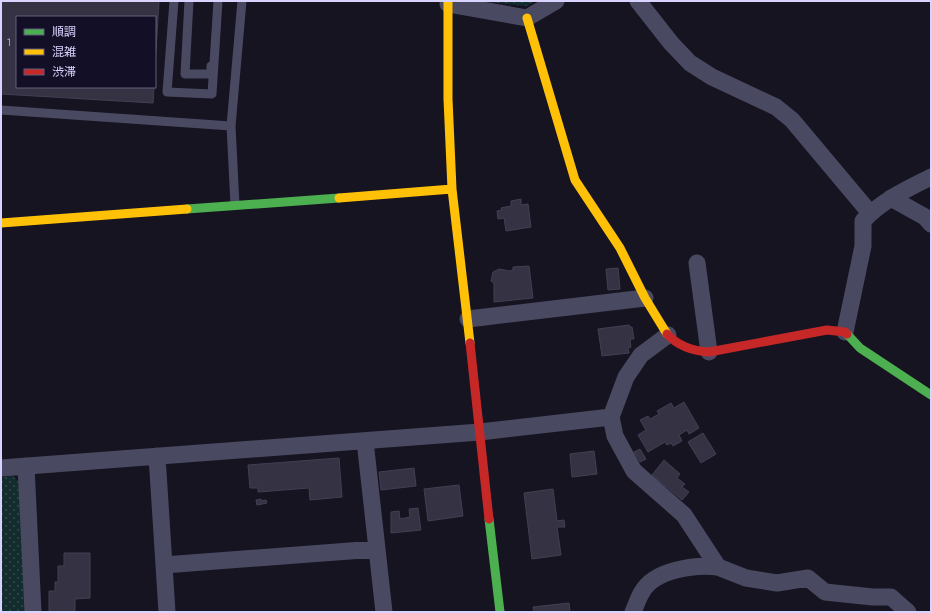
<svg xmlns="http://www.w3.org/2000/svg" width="932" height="613" font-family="Jost,'Noto Sans JP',sans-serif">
  <defs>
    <pattern id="grass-dots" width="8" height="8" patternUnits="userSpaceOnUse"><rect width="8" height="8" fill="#132c2d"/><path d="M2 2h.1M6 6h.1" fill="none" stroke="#354a4c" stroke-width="1.8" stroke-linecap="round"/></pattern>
  </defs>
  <rect width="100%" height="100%" fill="#161421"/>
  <!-- grass -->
  <path fill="url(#grass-dots)" d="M 478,1 L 536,1 L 526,6 Z
    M 13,476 L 20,483 L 25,612 L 1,612 L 1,477 Z"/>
  <!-- building -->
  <path fill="#343243" stroke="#433f54" d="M 1,1 L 159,1 L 155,66 L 155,17 L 17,17 L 17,87 L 154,87 L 153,103 L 1,94 Z
    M 521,199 L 521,205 L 528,204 L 531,227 L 506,231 L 504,218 L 498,219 L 497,211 L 502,210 L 501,208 L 511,206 L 511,201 Z
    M 529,266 L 533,298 L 494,302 L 494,283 L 491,281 L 493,272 L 499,269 L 510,271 L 513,270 L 513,267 Z
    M 618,268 L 620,289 L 608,290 L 606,269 Z
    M 629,325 L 630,327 L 632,327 L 634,339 L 630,339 L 631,347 L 628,348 L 629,353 L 602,356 L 598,329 Z
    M 684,402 L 699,428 L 689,434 L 687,430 L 679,435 L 682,441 L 673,446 L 671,443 L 667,445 L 665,442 L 648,452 L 638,435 L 646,430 L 640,420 L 648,416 L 650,419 L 659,414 L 657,411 L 671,403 L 674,408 Z
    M 703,433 L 716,454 L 701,463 L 688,442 Z
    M 640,449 L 646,459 L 640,462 L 634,452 Z
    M 594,451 L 597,474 L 572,477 L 570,454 Z
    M 339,458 L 342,497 L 310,500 L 309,488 L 258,492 L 258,488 L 250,488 L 248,465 Z
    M 664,460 L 680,474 L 677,478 L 685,484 L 682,487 L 689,492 L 682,500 L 652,475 Z
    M 414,468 L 416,486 L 381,490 L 379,472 Z
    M 459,485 L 463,516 L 428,521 L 424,489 Z
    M 553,489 L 557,521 L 564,520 L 565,527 L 557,527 L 561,555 L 532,559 L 524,493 Z
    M 261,499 L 261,501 L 266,500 L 267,503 L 257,505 L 256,500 Z
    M 418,508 L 421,530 L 391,533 L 391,512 L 399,511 L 400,519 L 410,517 L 409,509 Z
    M 64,553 L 90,553 L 90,598 L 75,599 L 75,612 L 49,612 L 49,591 L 55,591 L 55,582 L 58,582 L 58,566 L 64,566 Z
    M 569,603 L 570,612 L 534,612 L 533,607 Z"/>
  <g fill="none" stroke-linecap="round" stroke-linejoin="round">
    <!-- lane -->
    <path stroke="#4a4962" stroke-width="9" d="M 174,1 L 167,92 L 212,94 L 218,1
      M 189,1 L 185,74 L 211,74 L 211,66
      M 1,110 L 231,126
      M 235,205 L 231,126 L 242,1"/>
    <!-- street -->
    <path stroke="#4a4962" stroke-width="17" d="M 638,1 L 671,43 L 690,63 L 712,77 L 776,107 L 792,120 L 870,213
      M 448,4 L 527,18 L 556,1
      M 891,198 L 925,217 L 931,224
      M 697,263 L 709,352
      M 468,319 L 645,298
      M 845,332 L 863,246 L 863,221 C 881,201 907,189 931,177
      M 668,335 L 641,355 L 626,377 L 611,417 L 615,436 L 634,471 L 684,515 L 718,567 L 746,578 L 777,583 L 808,578 L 825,592 L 873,597 L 891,597 L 908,612
      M 365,441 L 384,612
      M 157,456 L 167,612
      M 26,466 L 33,612
      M 1,468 L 480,432 L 611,417
      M 164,565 L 376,549
      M 633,612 C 636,606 638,598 642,592 C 654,570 695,564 718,567"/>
    <!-- fast -->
    <path stroke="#4caf50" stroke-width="9" d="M 187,209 L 339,198
      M 847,334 L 860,348 L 931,395
      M 489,519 L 500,612"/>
    <!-- slow -->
    <path stroke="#ffc107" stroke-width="9" d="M 448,1 L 448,99 L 452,189 L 470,343
      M 527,18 L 575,180 L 620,248 L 645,298 L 667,334
      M 339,198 L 452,189
      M 1,223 L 187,209"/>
    <!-- jam -->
    <path stroke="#c62828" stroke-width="9" d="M 667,334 C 678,346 693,351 709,352 L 827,330 L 845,332 L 847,334
      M 470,343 L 489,519"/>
  </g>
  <g text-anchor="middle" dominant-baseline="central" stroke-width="3" stroke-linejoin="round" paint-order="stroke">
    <!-- number labels -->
    <g font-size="10" fill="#b0acd0">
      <text x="9" y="42">1</text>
    </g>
  </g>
  <!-- border -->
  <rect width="932" height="613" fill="none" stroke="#d9d4ff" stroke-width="4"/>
  <!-- legend -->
  <rect x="16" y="16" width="140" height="72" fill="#130f26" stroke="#625e7d"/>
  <rect x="24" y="29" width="20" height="6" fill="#4caf50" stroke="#625e7d"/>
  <text x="52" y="36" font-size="12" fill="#d9d4ff">順調</text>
  <rect x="24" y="49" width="20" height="6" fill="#ffc107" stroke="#625e7d"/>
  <text x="52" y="56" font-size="12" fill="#d9d4ff">混雑</text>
  <rect x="24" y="69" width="20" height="6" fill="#c62828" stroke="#625e7d"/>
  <text x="52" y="76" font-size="12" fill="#d9d4ff">渋滞</text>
</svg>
